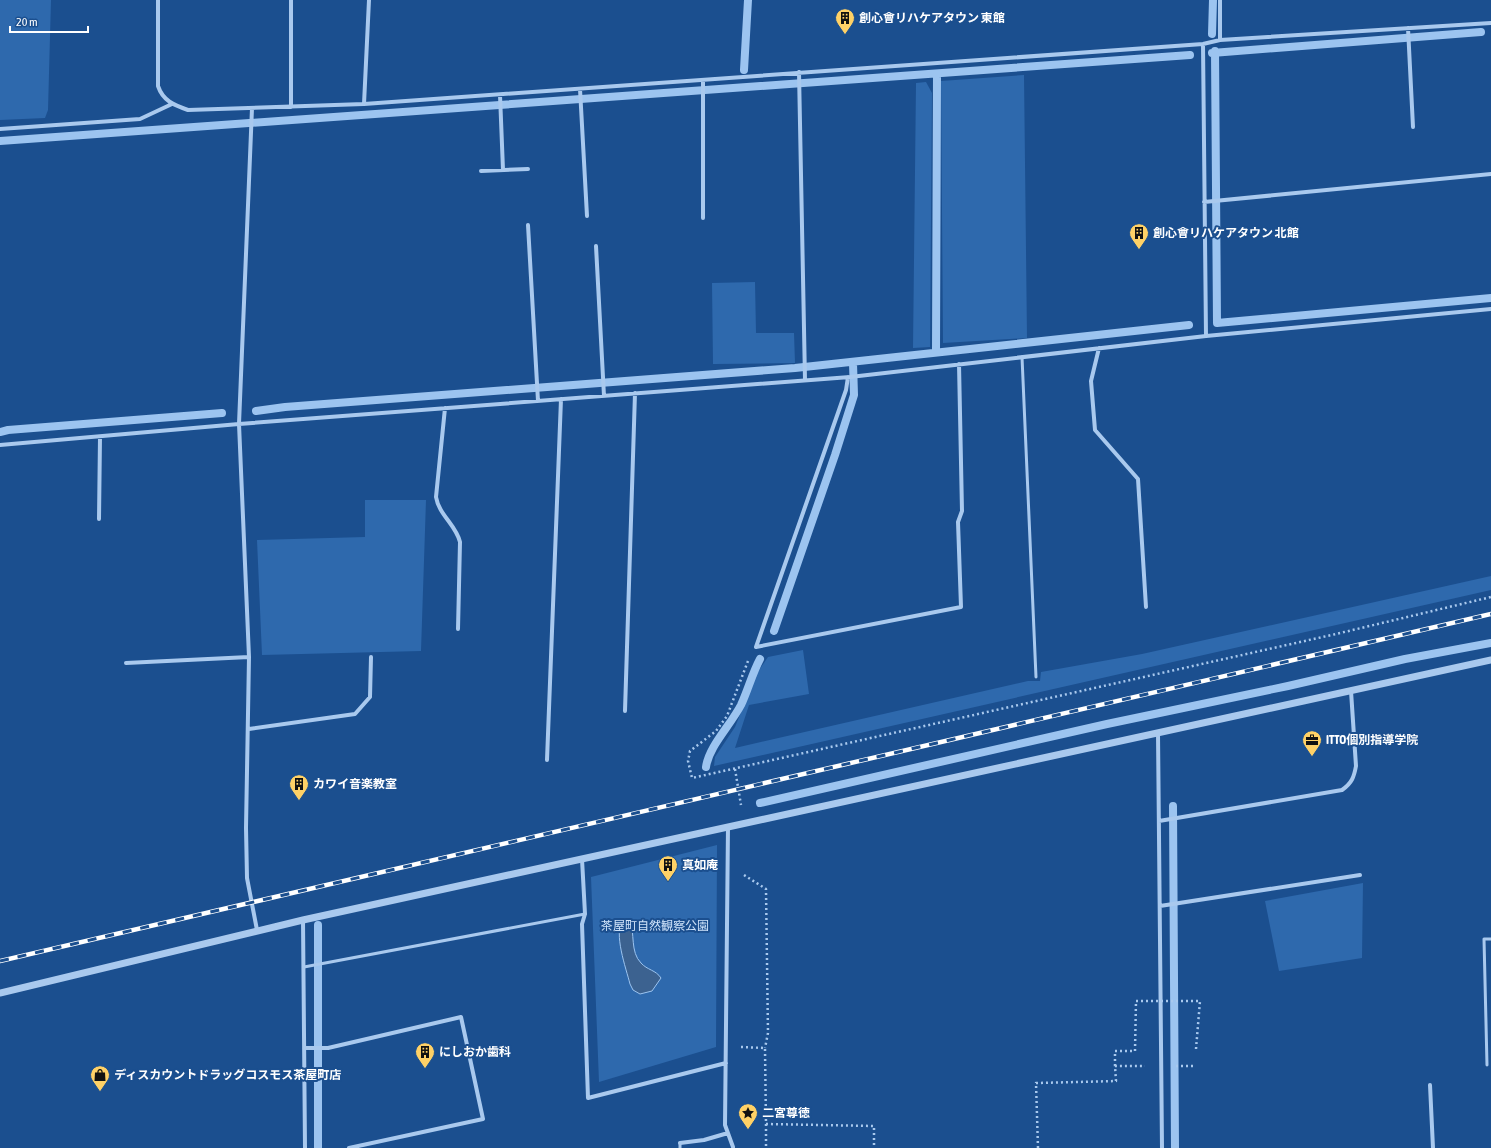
<svg xmlns="http://www.w3.org/2000/svg" width="1491" height="1148" font-family="'Asap Condensed','Noto Sans JP',sans-serif">
  <rect width="100%" height="100%" fill="#1b4f8f"/>
  <!-- green -->
  <path fill="#2e69ad" d="M 0,0 L 51,0 L 48,110 L 45,118 L 0,120 Z
    M 1024,75 L 1027,338 L 943,343 L 941,81 Z
    M 926,82 L 932,93 L 930,347 L 913,348 L 916,83 Z
    M 755,282 L 756,333 L 794,333 L 795,363 L 713,364 L 712,283 Z
    M 365,500 L 426,500 L 421,651 L 262,655 L 257,540 L 365,537 Z
    M 1491,576 L 1491,590 L 714,766 L 715,757 L 735,727 L 757,673 L 768,657 L 803,650 L 809,694 L 749,705 L 735,748 L 1028,681 L 1040,681 L 1041,672 L 1142,654 Z
    M 717,845 L 716,1047 L 599,1082 L 591,877 Z
    M 1363,883 L 1362,958 L 1279,971 L 1265,901 Z"/>
  <!-- water -->
  <path fill="#3c6290" stroke="#9cc4f0" d="M 623,920 L 630,920 C 635,933 630,952 641,963 C 647,970 656,970 661,978 L 652,991 L 640,994 L 633,990 L 630,984 C 626,968 613,933 623,920 Z"/>
  <g fill="none" stroke-linecap="round" stroke-linejoin="round">
    <!-- stream -->
    <path stroke="#9cc4f0" stroke-width="8" d="M 1212,34 L 1213,0
      M 1215,51 L 1217,323 L 1491,298
      M 1212,53 L 1481,32
      M 744,70 L 748,0
      M 0,141 L 1190,55
      M 936,352 L 937,75
      M 256,411 L 285,407 L 795,368 L 1189,325
      M 0,432 L 8,430 L 222,413
      M 774,631 L 835,455 L 854,395 L 853,363
      M 706,767 C 709,746 730,726 741,705 C 748,690 752,674 760,659
      M 760,803 L 1107,724 L 1288,686 L 1405,659 L 1491,643
      M 1173,806 L 1175,1148
      M 318,925 L 318,1148"/>
    <!-- path -->
    <path stroke="#a9c9ee" stroke-width="2.5" stroke-dasharray="2 3" stroke-linecap="butt" d="M 748,661 L 727,716 L 716,731 L 690,751 L 688,761 L 692,778 L 1336,634 L 1491,597
      M 735,769 L 741,805
      M 744,875 L 766,889 L 768,1033 L 765,1048
      M 741,1047 L 765,1048 L 766,1124 L 874,1126 L 874,1148
      M 1196,1049 L 1200,1001
      M 1115,1066 L 1115,1051 L 1135,1051 L 1136,1001
      M 1176,1066 L 1195,1066
      M 766,1124 L 766,1148
      M 1038,1148 L 1036,1083 L 1116,1081 L 1115,1066 L 1145,1066"/>
    <!-- service -->
    <path stroke="#a9c9ee" stroke-width="3" d="M 1022,357 L 1036,677
      M 304,967 L 585,914
      M 1487,1065 L 1484,939 L 1491,939
      M 680,1143 L 680,1148"/>
    <!-- minor -->
    <path stroke="#a9c9ee" stroke-width="4" d="M 158,0 L 158,86 C 163,101 174,105 188,110 L 364,104 L 1203,44 L 1220,40 L 1491,23
      M 291,0 L 291,107
      M 1408,28 L 1413,127
      M 1220,40 L 1220,0
      M 1203,44 L 1206,336
      M 799,72 L 805,380
      M 703,81 L 703,218
      M 580,89 L 587,216
      M 500,95 L 503,170
      M 364,104 L 369,0
      M 252,108 L 239,424 L 249,657 L 246,828 L 247,878 L 257,930
      M 0,129 L 140,119 L 172,104
      M 481,171 L 528,169
      M 1204,202 L 1491,174
      M 528,225 L 538,401
      M 596,246 L 604,396
      M 1099,348 L 1091,381 L 1095,430 L 1138,479 L 1146,607
      M 445,408 L 436,497 C 439,515 456,525 460,542 L 458,629
      M 0,445 L 239,424 L 850,377 L 1206,336 L 1491,309
      M 99,519 L 100,437
      M 756,647 L 961,607 L 958,522 L 962,511 L 959,364
      M 756,647 L 846,390 L 848,377
      M 126,663 L 249,657
      M 625,711 L 635,393
      M 249,729 L 355,714 L 370,697 L 371,657
      M 1158,733 L 1162,1148
      M 547,760 L 561,399
      M 1159,821 L 1342,790 C 1352,783 1354,777 1356,766 L 1351,691
      M 728,826 L 725,1125 L 733,1147
      M 582,859 L 585,914 L 582,924 L 588,1098 L 726,1063
      M 1160,906 L 1360,875
      M 303,920 L 305,1148
      M 304,1048 L 328,1048 L 461,1017 L 483,1119 L 349,1148
      M 1430,1085 L 1433,1148
      M 680,1143 L 704,1140 L 728,1133"/>
    <!-- tertiary -->
    <path stroke="#a9c9ee" stroke-width="7" d="M 0,993 L 303,920 L 1491,660"/>
    <defs>
      <path id="rail" d="M 0,961 L 1491,614"/>
    </defs>
    <!-- rail casing -->
    <use href="#rail" stroke="#fff" stroke-width="4.5"/>
    <!-- rail -->
    <use href="#rail" stroke="#1b4f8f" stroke-width="3" stroke-dasharray="9" stroke-linecap="butt"/>
    <!-- path-bridge -->
    <path stroke="#a9c9ee" stroke-width="2.5" stroke-dasharray="2 3" stroke-linecap="butt" d="M 1136,1001 L 1200,1001"/>
  </g>
  <!-- icons -->
  <defs>
    <symbol id="building-pin" viewBox="-11 -11 22 30"><path d="M0 17L-7.5 6A9.5 9.5 0 1 1 7.5 6Z" fill="#ffd166" stroke="#1b4f8f"/><path d="M-4-6H4V6H1V3H-1V6H-4ZM-2.5-4.3h1.7v1.8h-1.7ZM.8-4.3h1.7v1.8H.8ZM-2.5-1h1.7V.8h-1.7ZM.8-1h1.7V.8H.8Z" fill="#111"/></symbol>
    <symbol id="office-pin" viewBox="-11 -11 22 30"><path d="M0 17L-7.5 6A9.5 9.5 0 1 1 7.5 6Z" fill="#ffd166" stroke="#1b4f8f"/><path d="M-6-3h4V-5.5h4V-3h4V5H-6ZM-1-4.5V-3h2v-1.5ZM-6 0V1H6V0Z" fill="#111"/></symbol>
    <symbol id="shop-pin" viewBox="-11 -11 22 30"><path d="M0 17L-7.5 6A9.5 9.5 0 1 1 7.5 6Z" fill="#ffd166" stroke="#1b4f8f"/><path d="M-5-2.5h2.3a2.7 3.5 0 0 1 5.4 0H5L5.5 6h-11ZM-1.5-2.5h3a1.5 2.3 0 0 0-3 0Z" fill="#111"/></symbol>
    <symbol id="sight-pin" viewBox="-11 -11 22 30"><path d="M0 17L-7.5 6A9.5 9.5 0 1 1 7.5 6Z" fill="#ffd166" stroke="#1b4f8f"/><path d="M0-6L1.8-2.2L6-1.7L2.9 1.2L3.7 5.4L0 3.3L-3.7 5.4L-2.9 1.2L-6-1.7L-1.8-2.2Z" fill="#111"/></symbol>
  </defs>
  <g fill-rule="evenodd">
    <use href="#building-pin" x="834" y="7" width="22" height="30"/>
    <use href="#building-pin" x="1128" y="222" width="22" height="30"/>
    <use href="#office-pin" x="1301" y="729" width="22" height="30"/>
    <use href="#building-pin" x="288" y="773" width="22" height="30"/>
    <use href="#building-pin" x="657" y="854" width="22" height="30"/>
    <use href="#building-pin" x="414" y="1041" width="22" height="30"/>
    <use href="#shop-pin" x="89" y="1064" width="22" height="30"/>
    <use href="#sight-pin" x="737" y="1102" width="22" height="30"/>
  </g>
  <g text-anchor="middle" dominant-baseline="central" stroke-width="4" stroke-linejoin="round" paint-order="stroke">
    <!-- poi labels -->
    <g font-size="12" font-weight="bold" fill="#fff" stroke="#1b4f8f" text-anchor="start">
      <text x="859" y="18">創心會リハケアタウン 東館</text>
      <text x="1153" y="233">創心會リハケアタウン 北館</text>
      <text x="1326" y="740">ITTO個別指導学院</text>
      <text x="313" y="784">カワイ音楽教室</text>
      <text x="682" y="865">真如庵</text>
      <text x="439" y="1052">にしおか歯科</text>
      <text x="114" y="1075">ディスカウントドラッグコスモス茶屋町店</text>
      <text x="762" y="1113">二宮尊徳</text>
    </g>
    <!-- park labels -->
    <g font-size="12" fill="#cfe3fa" stroke="#1b4f8f">
      <text x="655" y="926">茶屋町自然観察公園</text>
    </g>
  </g>
  <!-- scale -->
  <path d="M10 26v6h78v-6" fill="none" stroke="#ffffff" stroke-width="2"/>
  <text x="16" y="26" font-size="12" fill="#ffffff" stroke="#1b4f8f" stroke-width="3" paint-order="stroke">20 m</text>
</svg>
